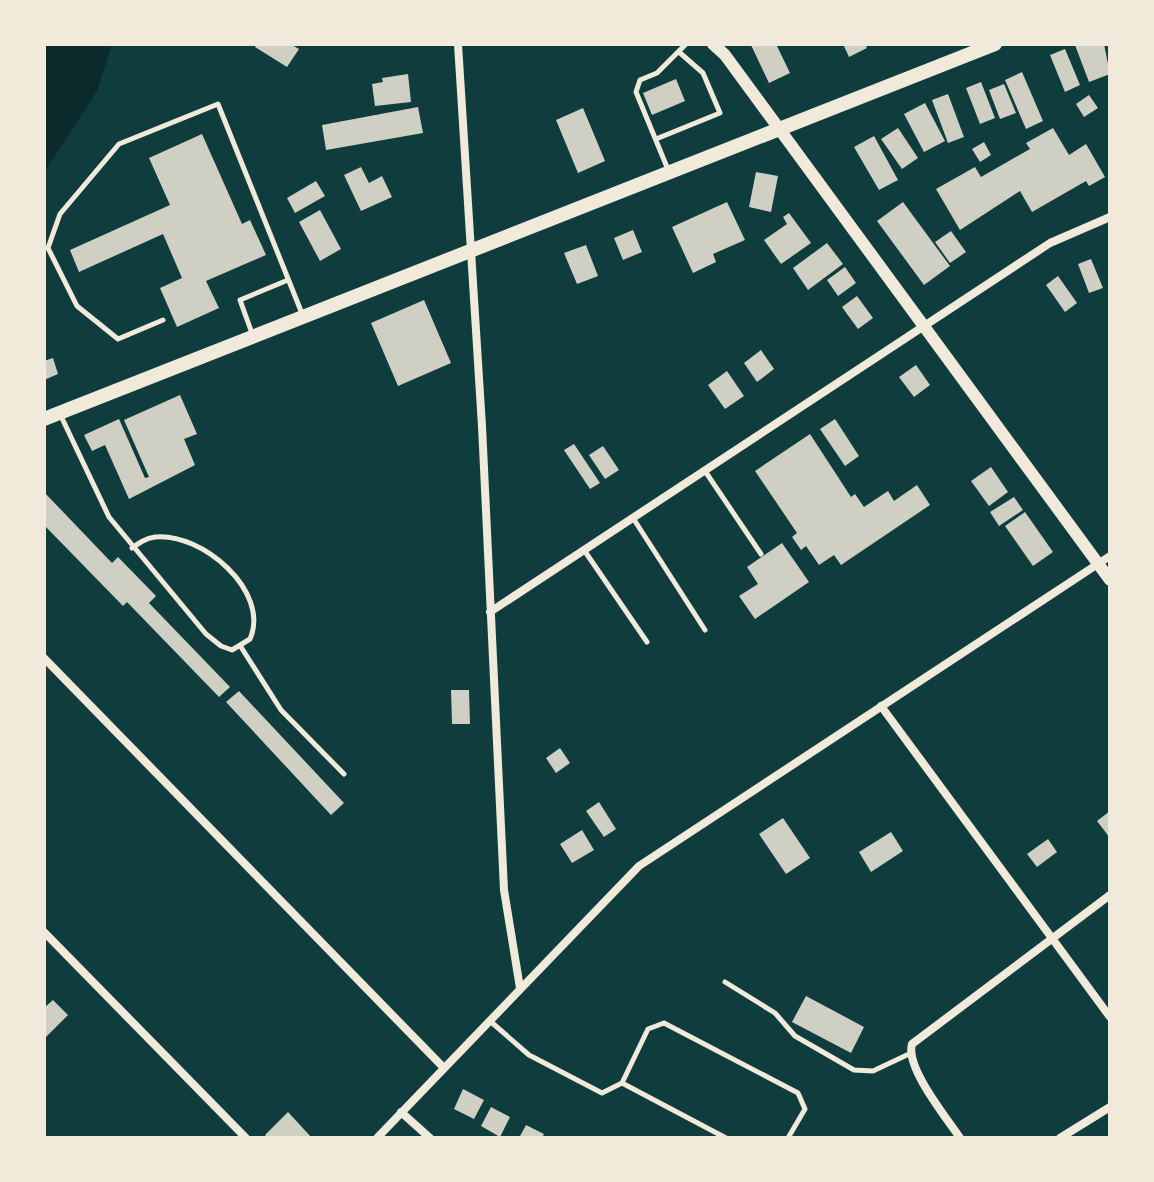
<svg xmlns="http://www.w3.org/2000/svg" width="1154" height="1182" font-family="'Space Grotesk',sans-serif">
  <rect width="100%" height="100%" fill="#0f3d3e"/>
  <!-- water -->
  <path fill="#0a2a2b" d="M 44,44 L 112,44 L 97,91 L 44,173 Z"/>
  <!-- building -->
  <path fill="#cfcfc3" d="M 257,44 L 290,44 L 299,49 L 287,67 L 255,47 Z
    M 776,44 L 790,73 L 769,83 L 751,45 Z
    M 843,44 L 865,44 L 867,48 L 849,57 Z
    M 1104,44 L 1110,74 L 1089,82 L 1075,45 Z
    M 1065,49 L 1080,85 L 1065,92 L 1050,55 Z
    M 1022,72 L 1043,121 L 1026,129 L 1005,80 Z
    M 408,74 L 411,102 L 375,106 L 372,84 L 383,82 L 382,78 Z
    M 676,79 L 685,101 L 652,115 L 643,93 Z
    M 981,82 L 995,118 L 980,124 L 966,88 Z
    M 1004,84 L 1016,113 L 1000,119 L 989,90 Z
    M 948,94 L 964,137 L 948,143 L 932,100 Z
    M 1089,95 L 1098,108 L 1084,117 L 1076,104 Z
    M 925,103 L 945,141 L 924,152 L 904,114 Z
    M 418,107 L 423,133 L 326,150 L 322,125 Z
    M 583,108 L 605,161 L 578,173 L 556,120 Z
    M 898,128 L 918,158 L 902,169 L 881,139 Z
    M 1053,128 L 1069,155 L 1086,144 L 1105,177 L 1089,186 L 1086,181 L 1032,212 L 1020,191 L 960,230 L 936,189 L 975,167 L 981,177 L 1030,149 L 1026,143 Z
    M 202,134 L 242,224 L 250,220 L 266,255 L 206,281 L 219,308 L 177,327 L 160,288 L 182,278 L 163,234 L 79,272 L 70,250 L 170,205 L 149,158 Z
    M 874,136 L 898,180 L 879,190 L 854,147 Z
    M 984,142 L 991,155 L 980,162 L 972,149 Z
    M 361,167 L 369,183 L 382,176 L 392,197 L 361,211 L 344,175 Z
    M 756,172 L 778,176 L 771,212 L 749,207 Z
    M 316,181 L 325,196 L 295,213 L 287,198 Z
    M 727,202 L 745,240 L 713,254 L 716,262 L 693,273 L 672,227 Z
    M 903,202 L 950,266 L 924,285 L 877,221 Z
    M 320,210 L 341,249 L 320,261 L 299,222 Z
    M 789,213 L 811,243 L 781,264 L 764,240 L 787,224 L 783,217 Z
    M 633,230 L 642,252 L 623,260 L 614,238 Z
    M 951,231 L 966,252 L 950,263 L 935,242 Z
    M 827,243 L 843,264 L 808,290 L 793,268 Z
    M 586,245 L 598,276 L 577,284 L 564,253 Z
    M 1091,259 L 1103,288 L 1089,293 L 1078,264 Z
    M 845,267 L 856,283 L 838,296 L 827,280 Z
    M 1058,276 L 1077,303 L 1065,312 L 1046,285 Z
    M 857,296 L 873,318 L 858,329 L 842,307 Z
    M 424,300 L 451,363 L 398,386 L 371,323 Z
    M 761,350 L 774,369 L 757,382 L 744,363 Z
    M 53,358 L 58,374 L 44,380 L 44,361 Z
    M 916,365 L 930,385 L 914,397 L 899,377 Z
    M 727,371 L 744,396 L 725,409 L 708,385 Z
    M 180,395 L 197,434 L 184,439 L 195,465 L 129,499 L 105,445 L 92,451 L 84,435 L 119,419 L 145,478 L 149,477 L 124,420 Z
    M 835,419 L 859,456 L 845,466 L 820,429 Z
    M 810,434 L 851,497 L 855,494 L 864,507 L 888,491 L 894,501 L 917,485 L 930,505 L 841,565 L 834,555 L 819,565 L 806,546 L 801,550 L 792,537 L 797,533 L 755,471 Z
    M 574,444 L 600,483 L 590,489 L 564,450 Z
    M 603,446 L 619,470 L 605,479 L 589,455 Z
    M 991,467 L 1008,492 L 989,506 L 971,481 Z
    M 44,492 L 112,563 L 118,557 L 156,596 L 149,603 L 230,687 L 219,697 L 127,602 L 123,606 L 44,525 Z
    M 1014,497 L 1023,510 L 999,526 L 990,512 Z
    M 1025,512 L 1053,552 L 1033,566 L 1005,526 Z
    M 782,543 L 809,582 L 755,619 L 739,596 L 758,584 L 747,567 Z
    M 451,690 L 469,690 L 470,724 L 452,724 Z
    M 239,691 L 344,803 L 331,815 L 226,702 Z
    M 560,748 L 570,763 L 556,773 L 546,758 Z
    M 599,802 L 616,829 L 604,837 L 586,811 Z
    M 1110,811 L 1110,838 L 1097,821 Z
    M 783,818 L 810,858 L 786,874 L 759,834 Z
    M 582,830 L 594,850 L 572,863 L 560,844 Z
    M 891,832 L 903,851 L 871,872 L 859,852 Z
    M 1048,839 L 1057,852 L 1037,867 L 1027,854 Z
    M 806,996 L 864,1027 L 851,1053 L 792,1022 Z
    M 53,1000 L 68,1015 L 44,1039 L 44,1008 Z
    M 463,1089 L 484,1100 L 474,1119 L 454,1109 Z
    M 491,1107 L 510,1117 L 500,1137 L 481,1126 Z
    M 288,1112 L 312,1138 L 268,1138 L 265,1135 Z
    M 526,1125 L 544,1134 L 542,1138 L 519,1138 Z"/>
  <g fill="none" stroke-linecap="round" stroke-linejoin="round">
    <!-- service -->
    <path stroke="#f1e9da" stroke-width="5" d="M 656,139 L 720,113 L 703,73 L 679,52
      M 669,172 L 636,92 L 640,80 L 657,73 L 686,44
      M 163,320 L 118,339 L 77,306 L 48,248 L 60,214 L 119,144 L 218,104 L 303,316
      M 253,336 L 240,300 L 288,280
      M 60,414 L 109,517 L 206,634 L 221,646 L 232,650 L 250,639 C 271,591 201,532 155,537 C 146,538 139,543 132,548
      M 705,471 L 761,554
      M 633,518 L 705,630
      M 584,550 L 647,642
      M 241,647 L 281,710 L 344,774
      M 725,982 L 775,1013 L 795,1036 L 854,1070 L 873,1071 L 909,1054
      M 490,1021 L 529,1055 L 602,1093 L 622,1083 L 648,1029 L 664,1023 L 798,1093 L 805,1109 L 788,1138
      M 622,1083 L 726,1138"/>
    <!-- minor -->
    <path stroke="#f1e9da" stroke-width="8" d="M 458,44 L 482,426 L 504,890 L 520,988
      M 490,612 L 1050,243 L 1110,217
      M 44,658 L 444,1068
      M 881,706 L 1110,1017
      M 44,932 L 246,1138
      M 401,1112 L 430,1138
      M 377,1138 L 639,866 L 1110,556
      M 960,1138 C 946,1117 905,1067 912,1044 L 1110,895
      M 1060,1138 L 1110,1107"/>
    <!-- tertiary -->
    <path stroke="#f1e9da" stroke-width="12" d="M 713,44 L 725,55 L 1110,580"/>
    <!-- secondary -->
    <path stroke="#f1e9da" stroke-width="14" d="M 44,419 L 995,44"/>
  </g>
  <!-- border -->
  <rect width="1154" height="1182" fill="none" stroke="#f1e9da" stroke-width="92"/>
</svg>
